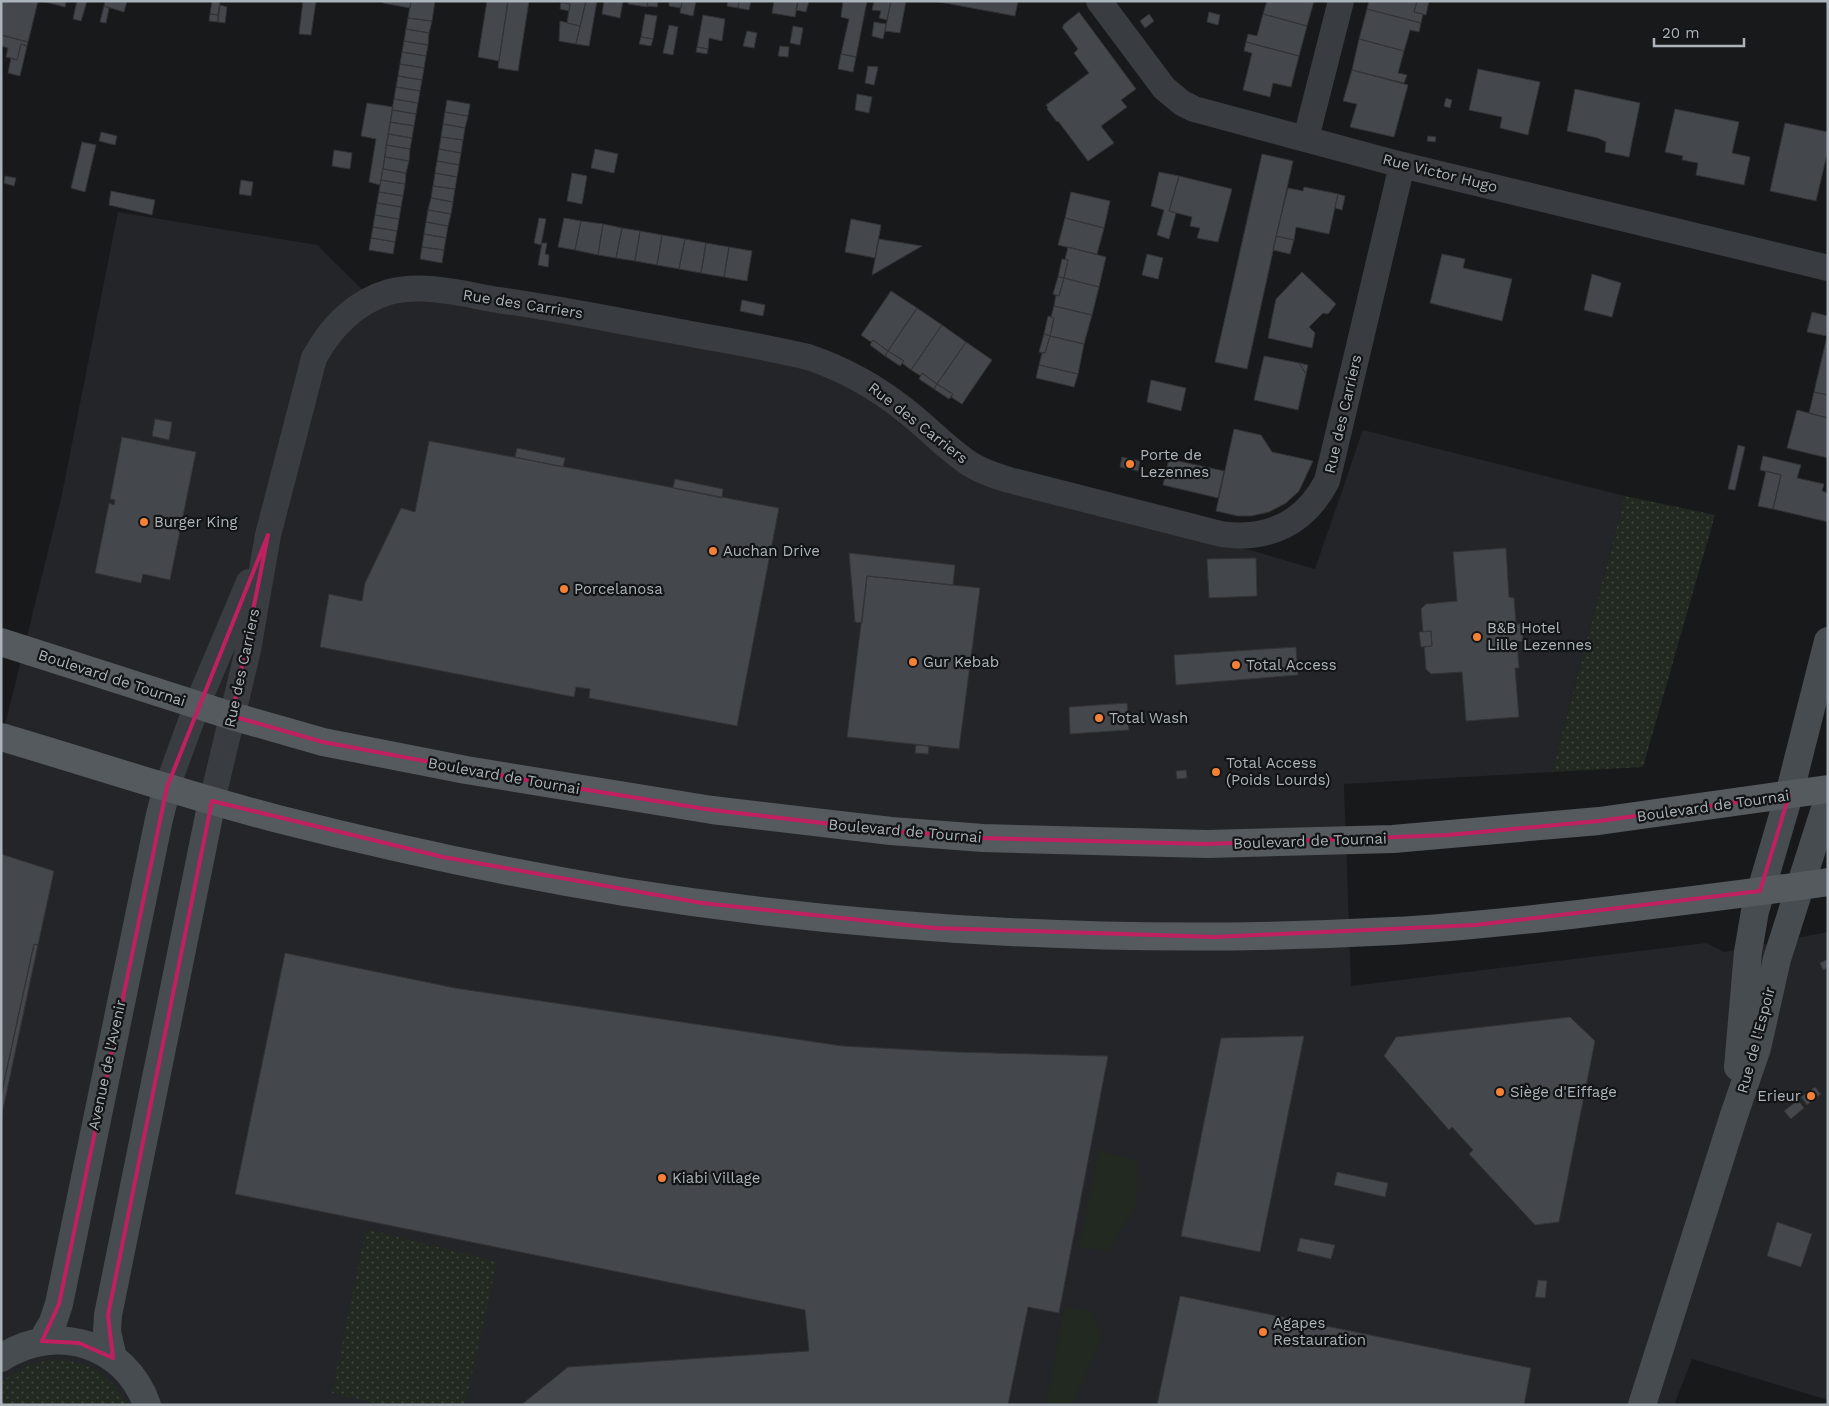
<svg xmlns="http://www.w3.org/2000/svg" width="1829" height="1406" font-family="'Work Sans',sans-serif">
  <defs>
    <pattern id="grass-dots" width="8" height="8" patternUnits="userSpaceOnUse" patternTransform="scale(1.25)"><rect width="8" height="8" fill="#212920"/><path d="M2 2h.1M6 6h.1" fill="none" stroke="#3f463e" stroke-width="1.8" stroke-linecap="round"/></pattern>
  </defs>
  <rect width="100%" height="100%" fill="#18191b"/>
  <!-- built -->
  <path fill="#242528" d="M 118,212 L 317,245 L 372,299 L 427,286 L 826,363 L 1027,485 L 1315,569 L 1363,430 L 1625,496 L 1552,772 L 1344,784 L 1351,986 L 1706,943 L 1724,952 L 1828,932 L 1828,1400 L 1692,1359 L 1674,1405 L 1,1405 L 1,741 L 61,499 Z"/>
  <!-- grass -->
  <path fill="url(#grass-dots)" d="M 1625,496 L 1715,515 L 1643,767 L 1552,772 Z
    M 366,1229 L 497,1262 L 465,1405 L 383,1405 L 332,1393 Z
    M 57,1359 C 89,1362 113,1376 128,1405 L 1,1405 L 1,1383 C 18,1368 35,1361 57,1359 Z"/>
  <!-- park -->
  <path fill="#212920" d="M 1099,1150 L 1138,1161 L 1136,1205 L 1109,1251 L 1079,1247 Z
    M 1064,1308 L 1092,1311 L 1102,1339 L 1071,1405 L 1056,1405 L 1047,1402 Z"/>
  <!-- building -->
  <path fill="#44474b" stroke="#323337" d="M 1,1 L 38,1 L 28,42 L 1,35 Z
    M 41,1 L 66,1 L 65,7 Z
    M 77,1 L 87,1 L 81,21 L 73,19 Z
    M 105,1 L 127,1 L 124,12 L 104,6 Z
    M 212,1 L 220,1 L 218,15 L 210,14 Z
    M 303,1 L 316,1 L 311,35 L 299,34 Z
    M 383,1 L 411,1 L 410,8 L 383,3 Z
    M 411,1 L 435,1 L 432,21 L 408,18 Z
    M 487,1 L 508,1 L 499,61 L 478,57 Z
    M 508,1 L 529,1 L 518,71 L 498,68 Z
    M 564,1 L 586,1 L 580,26 L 567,23 L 570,4 L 564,3 Z
    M 586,1 L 597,1 L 589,46 L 576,44 Z
    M 604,1 L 623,1 L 620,18 L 602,14 Z
    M 628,1 L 648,1 L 647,7 L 628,4 Z
    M 648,1 L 658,1 L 657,7 L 647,6 Z
    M 669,1 L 682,1 L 681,8 L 669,6 Z
    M 682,1 L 696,1 L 693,16 L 680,13 Z
    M 728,1 L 739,1 L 738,8 L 727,6 Z
    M 739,1 L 751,1 L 749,10 L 738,8 Z
    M 774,1 L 798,1 L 795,17 L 772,13 Z
    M 798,1 L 809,1 L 806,12 L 796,10 Z
    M 843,1 L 867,1 L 856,57 L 841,54 L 849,19 L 841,17 Z
    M 874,1 L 891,1 L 887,20 L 879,18 L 881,11 L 872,10 Z
    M 891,1 L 906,1 L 900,33 L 885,31 Z
    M 934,1 L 1018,1 L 1015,16 Z
    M 1267,1 L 1314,1 L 1307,26 L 1263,14 Z
    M 1369,1 L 1417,1 L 1414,12 L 1423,14 L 1421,23 L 1367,9 Z
    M 1417,1 L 1429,1 L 1426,15 L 1414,12 Z
    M 561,2 L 570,4 L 569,11 L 560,9 Z
    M 220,5 L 227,7 L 225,23 L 218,22 Z
    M 104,6 L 109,8 L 106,23 L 100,22 Z
    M 1367,9 L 1421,23 L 1419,32 L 1410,30 L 1404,51 L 1359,39 Z
    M 1079,12 L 1136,89 L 1121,100 L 1127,107 L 1101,126 L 1114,143 L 1088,161 L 1058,121 L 1057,122 L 1047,109 L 1048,108 L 1046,105 L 1089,73 L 1074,53 L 1078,49 L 1062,27 L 1064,26 L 1063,25 Z
    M 1209,12 L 1220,15 L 1218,25 L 1207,22 Z
    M 210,14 L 218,15 L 218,22 L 209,21 Z
    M 645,14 L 657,16 L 653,39 L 641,37 Z
    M 1149,14 L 1154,21 L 1145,28 L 1140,21 Z
    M 1263,14 L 1307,26 L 1299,56 L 1246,42 L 1248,34 L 1257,36 Z
    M 703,15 L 725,19 L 722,41 L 709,38 L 708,49 L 697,47 Z
    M 408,18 L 432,21 L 429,33 L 406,29 Z
    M 560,21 L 580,26 L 576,44 L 559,41 Z
    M 874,22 L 886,24 L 883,39 L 872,36 Z
    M 669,25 L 678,27 L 673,55 L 663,53 Z
    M 793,26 L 803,28 L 800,45 L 790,43 Z
    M 406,29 L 429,33 L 428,45 L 404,41 Z
    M 747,31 L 757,33 L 754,48 L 743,46 Z
    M 1,35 L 28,42 L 27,46 L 21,44 L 17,60 L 6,57 L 8,48 L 1,46 Z
    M 641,37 L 653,39 L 651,46 L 639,44 Z
    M 1359,39 L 1404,51 L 1398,73 L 1407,75 L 1404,83 L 1352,70 Z
    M 404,41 L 428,45 L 426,56 L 402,52 Z
    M 1246,42 L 1299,56 L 1291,87 L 1273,83 L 1270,97 L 1243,90 L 1252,53 L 1244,51 Z
    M 21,44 L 27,46 L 20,76 L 8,73 L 11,58 L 17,60 Z
    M 780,46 L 789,47 L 788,57 L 778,56 Z
    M 697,47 L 708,49 L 707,54 L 696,52 Z
    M 402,52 L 426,56 L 424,68 L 400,64 Z
    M 841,54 L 856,57 L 853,72 L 838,69 Z
    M 400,64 L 424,68 L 422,80 L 398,76 Z
    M 868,66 L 878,67 L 874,85 L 865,83 Z
    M 1478,69 L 1540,82 L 1528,135 L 1500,128 L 1502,117 L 1469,110 Z
    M 1352,70 L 1408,85 L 1394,137 L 1350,127 L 1357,104 L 1343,101 Z
    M 398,76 L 422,80 L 420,91 L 396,87 Z
    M 396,87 L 420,91 L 418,103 L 394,99 Z
    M 1575,89 L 1640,103 L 1629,157 L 1605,152 L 1606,142 L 1598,138 L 1567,131 Z
    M 857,94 L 872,97 L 869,113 L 855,110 Z
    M 1446,98 L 1452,100 L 1450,108 L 1444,106 Z
    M 394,99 L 418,103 L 416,114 L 392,110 Z
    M 447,100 L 470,104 L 468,116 L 445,112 Z
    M 367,103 L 393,107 L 380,185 L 369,182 L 376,139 L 361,136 Z
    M 1675,109 L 1739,122 L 1732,153 L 1750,157 L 1744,185 L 1696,175 L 1698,163 L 1682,160 L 1683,156 L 1665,152 Z
    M 392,110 L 416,114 L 414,126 L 390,122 Z
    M 445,112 L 468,116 L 465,128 L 443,124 Z
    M 390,122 L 414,126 L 412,138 L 388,134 Z
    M 1785,123 L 1828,132 L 1828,150 L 1816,201 L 1770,191 Z
    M 443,124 L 465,128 L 463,140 L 441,137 Z
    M 101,132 L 117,136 L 115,145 L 99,141 Z
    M 388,134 L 412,138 L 410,149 L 386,145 Z
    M 1428,136 L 1436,137 L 1435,142 L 1427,141 Z
    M 441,137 L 463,140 L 461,153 L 439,149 Z
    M 82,142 L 96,145 L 85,192 L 71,188 Z
    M 386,145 L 410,149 L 409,161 L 385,157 Z
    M 439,149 L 461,153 L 459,165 L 437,161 Z
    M 595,149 L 618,154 L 614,173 L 591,168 Z
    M 334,150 L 352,153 L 350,169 L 332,166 Z
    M 1262,154 L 1293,161 L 1247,369 L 1215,362 Z
    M 385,157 L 409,161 L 406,173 L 383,169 Z
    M 437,161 L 459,165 L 457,177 L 435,173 Z
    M 383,169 L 406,173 L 405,184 L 381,180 Z
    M 1159,172 L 1179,176 L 1169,211 L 1176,213 L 1169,239 L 1157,235 L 1164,210 L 1151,206 Z
    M 435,173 L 457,177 L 455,189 L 433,186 Z
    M 572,173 L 587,176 L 582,204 L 567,201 Z
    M 5,176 L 16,178 L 14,186 L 4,183 Z
    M 1179,176 L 1232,189 L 1218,242 L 1197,238 L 1200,228 L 1190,226 L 1192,217 L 1169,211 Z
    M 241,180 L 253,182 L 251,196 L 239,194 Z
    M 381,180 L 405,184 L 403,196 L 379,192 Z
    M 433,186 L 455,189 L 453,202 L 431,198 Z
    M 1304,187 L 1338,194 L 1329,234 L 1296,227 L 1294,240 L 1276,236 L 1288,188 L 1303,191 Z
    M 111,191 L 155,200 L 152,215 L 109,205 Z
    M 379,192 L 403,196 L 401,207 L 377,203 Z
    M 1071,192 L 1110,201 L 1104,228 L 1065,218 Z
    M 1338,194 L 1345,196 L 1342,210 L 1335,208 Z
    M 431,198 L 453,202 L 451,214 L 428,210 Z
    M 377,203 L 401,207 L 399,219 L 375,215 Z
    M 428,210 L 451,214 L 448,226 L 426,222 Z
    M 375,215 L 399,219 L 397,231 L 373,227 Z
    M 539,218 L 546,219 L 541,245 L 534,243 Z
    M 564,218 L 581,221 L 575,250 L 558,247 Z
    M 1065,218 L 1104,228 L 1097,254 L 1058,245 Z
    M 851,219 L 881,225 L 875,258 L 845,252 Z
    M 581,221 L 603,224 L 598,255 L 575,250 Z
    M 426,222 L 448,226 L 446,238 L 424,234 Z
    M 603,224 L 622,228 L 616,258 L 598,255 Z
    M 373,227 L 397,231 L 395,242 L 371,238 Z
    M 622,228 L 640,231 L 635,261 L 616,258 Z
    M 640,231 L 662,235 L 657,265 L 635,261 Z
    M 424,234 L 446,238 L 444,250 L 422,247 Z
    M 662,235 L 685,239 L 679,269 L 657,265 Z
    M 1276,236 L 1294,240 L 1290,254 L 1273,250 Z
    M 371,238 L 395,242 L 393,254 L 369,250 Z
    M 685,239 L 706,243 L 701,273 L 679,269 Z
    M 879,239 L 922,246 L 872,275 Z
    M 542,243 L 547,243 L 545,254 L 549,255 L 548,267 L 538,265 Z
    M 706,243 L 729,247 L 724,277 L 701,273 Z
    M 422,247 L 444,250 L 442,263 L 420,259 Z
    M 729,247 L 752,251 L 747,281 L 724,277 Z
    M 1068,247 L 1106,257 L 1099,287 L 1064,278 L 1068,260 L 1065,259 Z
    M 1147,254 L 1163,258 L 1158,279 L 1142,275 Z
    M 1442,254 L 1465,259 L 1463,268 L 1512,279 L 1502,321 L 1430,303 Z
    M 1062,259 L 1068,260 L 1064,278 L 1058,277 Z
    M 1302,272 L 1336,304 L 1328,314 L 1323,313 L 1309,327 L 1315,333 L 1312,348 L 1268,338 L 1276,299 Z
    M 1592,274 L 1621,283 L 1612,317 L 1584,310 Z
    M 1058,277 L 1064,278 L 1059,296 L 1053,294 Z
    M 1064,278 L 1099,287 L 1092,315 L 1054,306 L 1056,295 L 1059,296 Z
    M 891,291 L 917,308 L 888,351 L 873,340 L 871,342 L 861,335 Z
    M 742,300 L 765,305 L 763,316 L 740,311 Z
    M 1054,306 L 1092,315 L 1084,344 L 1050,336 L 1054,318 L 1051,317 Z
    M 917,308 L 942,325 L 911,370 L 902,363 L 904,361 L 888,351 Z
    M 1812,312 L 1828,316 L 1828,395 L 1814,392 L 1827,336 L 1807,332 Z
    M 1048,316 L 1054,318 L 1050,336 L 1044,334 Z
    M 942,325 L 966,342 L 937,384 L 922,373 L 921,376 L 911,370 Z
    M 1044,334 L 1050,336 L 1045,353 L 1039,352 Z
    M 1050,336 L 1084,344 L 1078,374 L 1039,365 L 1042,353 L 1045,353 Z
    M 873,340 L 888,351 L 885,356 L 870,345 Z
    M 966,342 L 992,360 L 962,404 L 951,397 L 953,394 L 937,384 Z
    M 888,351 L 904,361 L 900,366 L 885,356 Z
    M 1264,356 L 1299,363 L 1306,374 L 1298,410 L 1254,400 Z
    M 1299,363 L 1308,365 L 1306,374 Z
    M 1039,365 L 1078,374 L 1074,387 L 1036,378 Z
    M 922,373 L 937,384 L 934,389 L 919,379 Z
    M 1151,380 L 1186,388 L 1181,411 L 1147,402 Z
    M 937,384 L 953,394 L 949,399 L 934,389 Z
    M 1814,392 L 1828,395 L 1828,418 L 1809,413 Z
    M 1797,410 L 1828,418 L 1828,458 L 1787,448 Z
    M 155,419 L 172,422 L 169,440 L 152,436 Z
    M 1234,429 L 1261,435 L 1272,452 L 1313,461 L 1299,491 L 1286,503 L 1269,512 L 1251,516 L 1238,516 L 1216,511 Z
    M 122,437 L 196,452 L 170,580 L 143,574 L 141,583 L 95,573 L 109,503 L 114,505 L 115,500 L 110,499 Z
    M 429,441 L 779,508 L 737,726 L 589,698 L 590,689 L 576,687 L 574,697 L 320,647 L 329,594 L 362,601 L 365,583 L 401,508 L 415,512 Z
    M 1738,445 L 1745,447 L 1735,490 L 1728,489 Z
    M 517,448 L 565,458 L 563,467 L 515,457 Z
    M 1763,456 L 1801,465 L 1797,478 L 1824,484 L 1822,491 L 1828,493 L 1828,522 L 1773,509 L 1781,475 L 1760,470 Z
    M 1122,457 L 1140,461 L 1138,471 L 1120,467 Z
    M 1169,459 L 1224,471 L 1218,498 L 1163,485 Z
    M 1766,471 L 1781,475 L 1773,509 L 1758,506 Z
    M 675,479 L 723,489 L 722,498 L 673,488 Z
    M 1506,548 L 1509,597 L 1514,598 L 1516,624 L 1522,624 L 1523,641 L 1517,642 L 1519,668 L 1515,668 L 1519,717 L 1466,721 L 1462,672 L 1431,674 L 1426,669 L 1424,647 L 1432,646 L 1431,631 L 1423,632 L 1421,609 L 1426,604 L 1457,601 L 1453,552 Z
    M 849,553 L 955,565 L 953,585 L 867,576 L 862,623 L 855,622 Z
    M 1256,558 L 1257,596 L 1209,598 L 1207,559 Z
    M 867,576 L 980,588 L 959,749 L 847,737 Z
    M 1431,631 L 1432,646 L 1421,647 L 1419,632 Z
    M 1296,647 L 1298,675 L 1176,685 L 1174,655 Z
    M 1127,703 L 1129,730 L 1070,734 L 1069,707 Z
    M 916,745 L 929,746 L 928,754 L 915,753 Z
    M 1186,770 L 1187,778 L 1177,779 L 1176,771 Z
    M 1,854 L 54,871 L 38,945 L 34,944 L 1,1096 Z
    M 34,944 L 38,945 L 1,1119 L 1,1096 Z
    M 285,953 L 455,988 L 842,1046 L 956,1052 L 1108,1056 L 1059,1313 L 1028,1307 L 1008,1405 L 521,1405 L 568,1367 L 809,1351 L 805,1310 L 235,1194 Z
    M 1828,959 L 1828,968 L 1823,970 L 1820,963 Z
    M 1570,1017 L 1595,1041 L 1559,1222 L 1535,1225 L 1469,1154 L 1473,1150 L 1452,1127 L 1449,1130 L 1384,1056 L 1396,1037 Z
    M 1304,1036 L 1260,1252 L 1181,1236 L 1221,1038 Z
    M 1815,1087 L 1821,1094 L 1807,1105 L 1801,1097 Z
    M 1798,1100 L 1804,1108 L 1791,1119 L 1784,1111 Z
    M 1337,1172 L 1388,1183 L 1385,1197 L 1334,1185 Z
    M 1777,1222 L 1812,1234 L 1801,1267 L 1767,1256 Z
    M 1300,1238 L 1335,1245 L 1331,1259 L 1297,1251 Z
    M 1538,1280 L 1547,1281 L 1545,1298 L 1535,1297 Z
    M 1180,1296 L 1531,1368 L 1524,1405 L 1157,1405 Z"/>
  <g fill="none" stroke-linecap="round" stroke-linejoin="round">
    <!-- street -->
    <path stroke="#393c40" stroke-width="26" d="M 1099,1 L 1164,88 L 1182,103 L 1194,109 L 1402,165 L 1828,268
      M 1306,138 L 1341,1
      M 167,787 L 197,705 L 249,582
      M 212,801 L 248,650 L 268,535 L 314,358 C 331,327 355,302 389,292 C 424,283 463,294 498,300 C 556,308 613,320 670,330 C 716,339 762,346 808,357 C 844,369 876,387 905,410 C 927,427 947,449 970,464 C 982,472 996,476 1009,480 L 1221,534 C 1269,541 1305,523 1327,481 L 1402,165"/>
    <!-- secondary -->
    <path stroke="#474c50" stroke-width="28" d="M 1738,1067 L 1748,952 L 1755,911 L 1789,795 L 1828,641
      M 42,1341 L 53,1322 L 59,1304 L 159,819 L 167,787
      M 1,1358 C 55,1323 125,1342 147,1405
      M 113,1358 L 107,1332 L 108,1315 L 212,801
      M 1642,1405 L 1733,1118 L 1757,1048 L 1777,959 L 1828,799"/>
    <!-- primary -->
    <path stroke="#555a5f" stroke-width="28" d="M 1,642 L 232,716 L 323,742 L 466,770 L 712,810 L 891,831 L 983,838 L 1207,844 L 1393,839 L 1599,821 L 1828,789
      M 1,737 C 93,764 185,795 278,819 C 392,848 508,873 624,892 C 877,932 1137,945 1393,931 C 1455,928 1517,921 1579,914 C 1662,904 1745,894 1828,882"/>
  </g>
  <!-- marked area -->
  <path fill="none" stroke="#c12060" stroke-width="4" stroke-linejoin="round" d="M 268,535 L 232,716 L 323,742 L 532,781 L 712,810 L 891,831 L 983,838 L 1207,844 L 1448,835 L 1599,821 L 1789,795 L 1760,891 L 1475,925 L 1215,937 L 935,928 L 702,903 L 443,857 L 212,801 L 108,1315 L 113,1358 L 79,1343 L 42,1341 L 59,1304 L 167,787 Z"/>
  <!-- markers -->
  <g fill="#f58136" stroke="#131416" stroke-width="2">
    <circle cx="1130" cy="464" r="5"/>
    <circle cx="144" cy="522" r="5"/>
    <circle cx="713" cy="551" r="5"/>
    <circle cx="564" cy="589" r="5"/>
    <circle cx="1477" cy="637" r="5"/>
    <circle cx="913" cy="662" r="5"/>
    <circle cx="1236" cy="665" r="5"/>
    <circle cx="1099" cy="718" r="5"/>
    <circle cx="1216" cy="772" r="5"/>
    <circle cx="1500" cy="1092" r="5"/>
    <circle cx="1811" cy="1096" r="5"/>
    <circle cx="662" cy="1178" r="5"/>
    <circle cx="1263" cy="1332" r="5"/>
  </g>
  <g text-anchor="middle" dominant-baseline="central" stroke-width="4.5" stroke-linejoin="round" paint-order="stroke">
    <!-- street labels -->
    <g font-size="15" fill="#aab4ba" stroke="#131416">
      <text transform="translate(1440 173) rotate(14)">Rue Victor Hugo</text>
      <text transform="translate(523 304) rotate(9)">Rue des Carriers</text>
      <text transform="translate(1343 414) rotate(-77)">Rue des Carriers</text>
      <text transform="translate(918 423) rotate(38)">Rue des Carriers</text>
      <text transform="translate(242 668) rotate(-78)">Rue des Carriers</text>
      <text transform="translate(112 678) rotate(18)">Boulevard de Tournai</text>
      <text transform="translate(504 776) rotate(10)">Boulevard de Tournai</text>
      <text transform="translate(1713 806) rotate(-8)">Boulevard de Tournai</text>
      <text transform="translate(905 831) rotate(5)">Boulevard de Tournai</text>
      <text transform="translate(1310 841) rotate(-2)">Boulevard de Tournai</text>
      <text transform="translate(1756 1040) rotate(-75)">Rue de l'Espoir</text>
      <text transform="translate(107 1065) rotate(-78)">Avenue de l'Avenir</text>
    </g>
    <!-- poi labels -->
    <g font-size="15" fill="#aab4ba" stroke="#131416" text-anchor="start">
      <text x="1140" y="455">Porte de<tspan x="1140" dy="17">Lezennes</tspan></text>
      <text x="154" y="522">Burger King</text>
      <text x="723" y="551">Auchan Drive</text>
      <text x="574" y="589">Porcelanosa</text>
      <text x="1487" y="628">B&amp;B Hotel<tspan x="1487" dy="17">Lille Lezennes</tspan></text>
      <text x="923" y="662">Gur Kebab</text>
      <text x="1246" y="665">Total Access</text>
      <text x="1109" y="718">Total Wash</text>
      <text x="1226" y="763">Total Access<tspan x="1226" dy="17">(Poids Lourds)</tspan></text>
      <text x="1510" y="1092">Siège d'Eiffage</text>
      <text x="1801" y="1096" text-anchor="end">Erieur</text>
      <text x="672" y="1178">Kiabi Village</text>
      <text x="1273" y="1323">Agapes<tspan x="1273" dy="17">Restauration</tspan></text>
    </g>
  </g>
  <!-- border -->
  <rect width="1829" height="1406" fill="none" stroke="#aab4ba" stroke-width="5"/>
  <!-- scale -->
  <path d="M1654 38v8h90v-8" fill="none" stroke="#aab4ba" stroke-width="2.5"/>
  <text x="1662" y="38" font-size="15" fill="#aab4ba" stroke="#131416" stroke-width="4" paint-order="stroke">20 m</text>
</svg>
